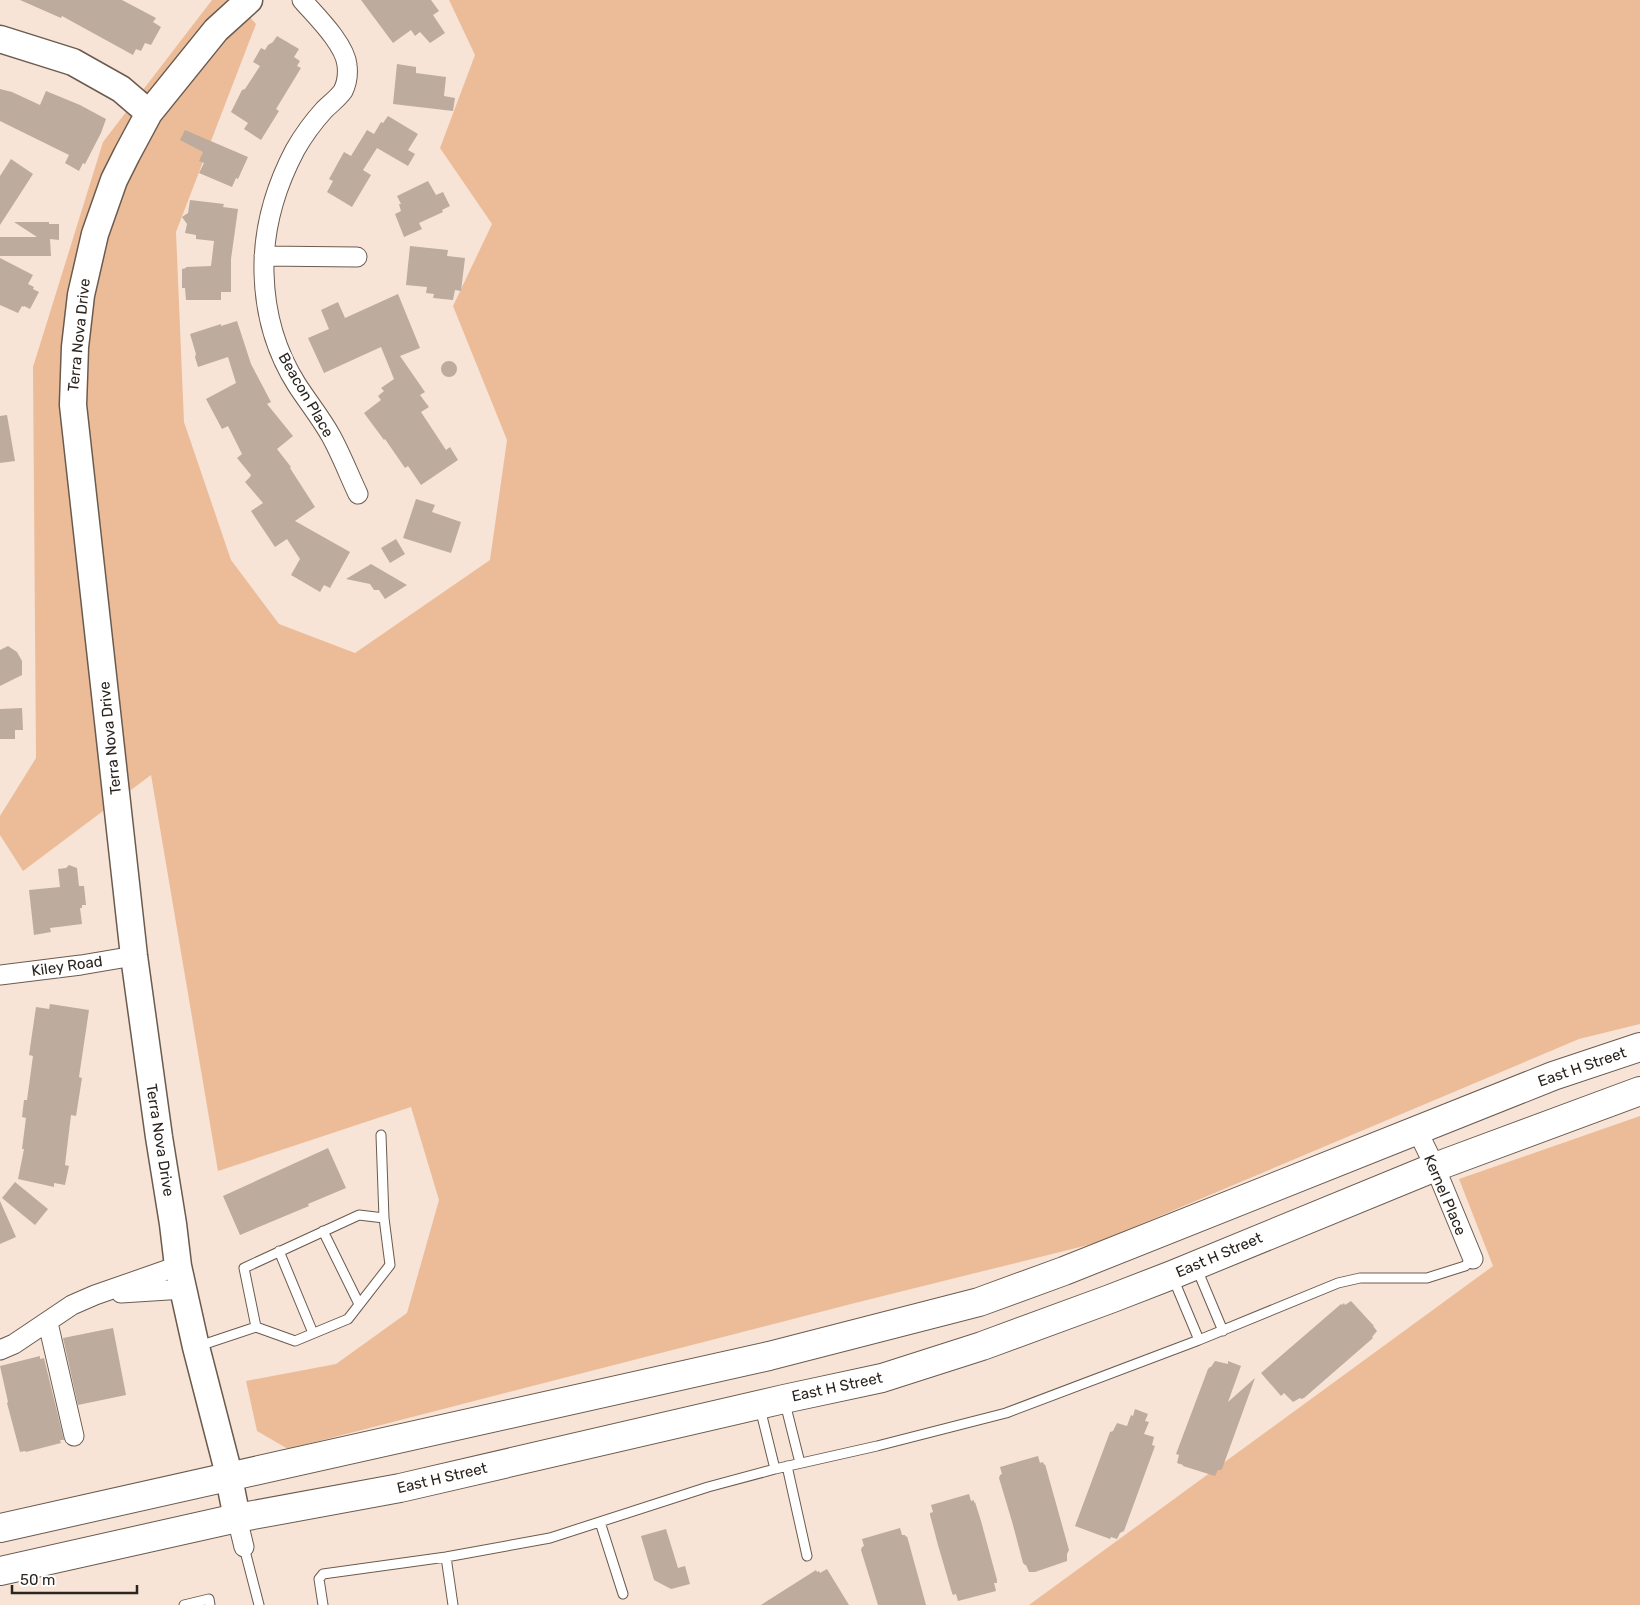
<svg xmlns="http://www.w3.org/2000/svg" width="1640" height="1605" font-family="Rubik,sans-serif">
  <rect width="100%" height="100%" fill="#f7e4d6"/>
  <!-- green -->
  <path fill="#ecbc98" d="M 212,0 L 234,0 L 256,24 L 176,232 L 184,422 L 231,560 L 279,624 L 355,653 L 490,560 L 507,440 L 453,306 L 492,224 L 440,148 L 475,55 L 449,0 L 1640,0 L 1640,1024 L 1579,1039 L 1096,1243 L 855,1303 L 288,1449 L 257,1431 L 246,1381 L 336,1364 L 407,1313 L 439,1200 L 411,1107 L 218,1171 L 151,775 L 23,871 L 0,835 L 0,816 L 36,758 L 33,367 L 103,142 Z
    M 1640,1116 L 1640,1605 L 1029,1605 L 1493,1266 L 1459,1179 Z"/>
  <!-- building -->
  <path fill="#bdab9d" d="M 20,0 L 122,0 L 156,18 L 153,22 L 161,27 L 151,45 L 145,43 L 141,51 L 136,49 L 133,55 L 62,16 L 61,18 Z
    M 361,0 L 431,0 L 439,11 L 433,15 L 445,33 L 430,43 L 420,32 L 415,36 L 411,30 L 393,43 Z
    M 277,36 L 299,49 L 294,57 L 300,61 L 297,66 L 301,68 L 276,109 L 279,111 L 261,140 L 244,129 L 248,123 L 231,112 L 242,90 L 245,89 L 260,66 L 253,62 L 261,48 L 265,50 L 268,45 L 273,42 Z
    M 397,64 L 416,67 L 416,73 L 446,77 L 444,96 L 455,98 L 453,111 L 393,104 Z
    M 0,89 L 12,92 L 40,105 L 46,91 L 80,105 L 106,119 L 101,133 L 85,164 L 83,163 L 79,171 L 65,163 L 69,155 L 0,121 Z
    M 388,116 L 418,134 L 408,150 L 415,154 L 408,166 L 377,148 L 363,170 L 371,175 L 352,207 L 327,192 L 333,181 L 329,179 L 344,152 L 351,156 L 367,130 L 374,134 L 381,122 L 383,123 Z
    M 185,130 L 248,157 L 238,179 L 236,178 L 232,187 L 199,173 L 204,163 L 199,161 L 203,152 L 180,140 Z
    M 11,159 L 33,174 L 0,225 L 0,176 Z
    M 428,181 L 436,195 L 443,192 L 450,206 L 442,210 L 443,212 L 419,223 L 422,229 L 404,237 L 395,214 L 401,211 L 399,204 L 401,204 L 397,196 Z
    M 190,200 L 224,204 L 223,207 L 238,209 L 231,259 L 231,292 L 221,292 L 221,300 L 186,300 L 185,288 L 182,288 L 182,269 L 186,268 L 186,267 L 211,266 L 214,241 L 196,239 L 196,235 L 185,233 L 187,224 L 182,217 L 188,213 Z
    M 14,222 L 49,222 L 49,224 L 59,224 L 59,240 L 50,239 L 51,256 L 0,256 L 0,237 L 37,237 Z
    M 410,246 L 448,250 L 447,256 L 465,258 L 461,291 L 455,290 L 453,300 L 433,298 L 434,294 L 426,293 L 427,287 L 406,285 Z
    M 0,258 L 33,275 L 28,284 L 34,287 L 33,289 L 39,292 L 30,309 L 24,306 L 24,307 L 22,306 L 18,313 L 0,305 Z
    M 398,294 L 420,348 L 400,356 L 425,392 L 420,395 L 429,407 L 421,412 L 446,450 L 450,447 L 458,460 L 421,485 L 408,466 L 405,468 L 385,439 L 384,440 L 364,413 L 381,400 L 378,396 L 384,391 L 381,388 L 394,379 L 381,347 L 324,373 L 308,338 L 329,329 L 321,310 L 338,302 L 345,318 Z
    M 237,321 L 251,364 L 271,402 L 267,404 L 293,436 L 277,449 L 291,467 L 290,468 L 315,507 L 295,521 L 350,552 L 330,588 L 324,585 L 320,592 L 291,575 L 300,559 L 287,539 L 275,547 L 251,511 L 263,503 L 245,482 L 250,477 L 251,475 L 237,458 L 242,454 L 228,426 L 222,429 L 206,399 L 236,383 L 228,357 L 198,367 L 195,357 L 196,354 L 190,334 L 221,324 L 221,326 Z
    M441 369a8 8 0 1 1 16 0a8 8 0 1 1-16 0Z
    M 7,415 L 15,461 L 0,463 L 0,416 Z
    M 416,499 L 435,505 L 432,512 L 461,522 L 451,553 L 403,538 Z
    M 396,539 L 405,554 L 390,563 L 381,548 Z
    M 371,564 L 407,585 L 385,599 L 379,590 L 374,590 L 370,584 L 346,579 Z
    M 8,646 L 17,652 L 22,661 L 22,675 L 0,686 L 0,650 Z
    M 22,708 L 23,730 L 15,730 L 15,739 L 0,739 L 0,709 Z
    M 69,865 L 77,868 L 79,886 L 84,886 L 86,905 L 82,905 L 82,908 L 80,908 L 82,924 L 50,928 L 51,932 L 34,935 L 29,890 L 60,887 L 58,869 L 66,868 Z
    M 50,1004 L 89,1010 L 79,1077 L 82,1078 L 76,1116 L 71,1115 L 65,1165 L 69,1166 L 65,1185 L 54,1183 L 54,1187 L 18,1179 L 24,1149 L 22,1149 L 26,1118 L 22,1117 L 24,1100 L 27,1100 L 33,1056 L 29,1055 L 36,1007 L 49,1009 Z
    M 328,1148 L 346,1188 L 308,1204 L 309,1206 L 240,1235 L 223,1196 Z
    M 15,1182 L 48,1209 L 35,1225 L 2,1198 Z
    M 0,1201 L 16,1237 L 0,1244 Z
    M 1351,1301 L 1374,1326 L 1373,1326 L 1377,1331 L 1372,1337 L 1373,1338 L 1304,1398 L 1301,1399 L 1300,1398 L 1293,1402 L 1284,1393 L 1281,1396 L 1261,1373 L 1341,1304 L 1342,1305 L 1344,1303 L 1345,1305 Z
    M 113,1328 L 126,1395 L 78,1405 L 63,1338 Z
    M 40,1356 L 40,1359 L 44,1358 L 64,1440 L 60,1440 L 61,1443 L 26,1452 L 25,1451 L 20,1452 L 7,1403 L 8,1402 L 0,1366 Z
    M 1215,1361 L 1228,1364 L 1228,1361 L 1241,1366 L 1228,1402 L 1255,1378 L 1222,1469 L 1220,1470 L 1218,1470 L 1215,1476 L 1183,1466 L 1183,1465 L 1177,1463 L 1179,1455 L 1176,1454 L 1208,1369 L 1210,1367 L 1211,1367 Z
    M 1135,1409 L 1148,1414 L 1145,1421 L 1149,1422 L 1144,1434 L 1154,1437 L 1152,1445 L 1155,1446 L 1124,1531 L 1120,1533 L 1117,1539 L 1111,1537 L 1110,1539 L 1075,1526 L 1110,1432 L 1113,1431 L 1117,1423 L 1127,1426 L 1131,1415 L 1133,1416 Z
    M 1038,1456 L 1040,1463 L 1043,1462 L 1044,1465 L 1045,1464 L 1069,1550 L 1067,1554 L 1067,1561 L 1035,1572 L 1029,1572 L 1026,1565 L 1025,1565 L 1023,1563 L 1013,1525 L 999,1478 L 1000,1475 L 1002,1474 L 1000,1467 Z
    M 969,1494 L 971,1501 L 974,1500 L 974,1503 L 975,1502 L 981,1521 L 997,1580 L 997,1583 L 994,1583 L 996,1591 L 958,1601 L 956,1594 L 953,1595 L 952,1593 L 938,1545 L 930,1515 L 930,1513 L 933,1512 L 931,1505 Z
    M 900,1528 L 902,1535 L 905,1535 L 906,1537 L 907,1536 L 926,1605 L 878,1605 L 861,1550 L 862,1547 L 864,1546 L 862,1539 Z
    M 666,1529 L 678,1568 L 685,1566 L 690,1584 L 671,1589 L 654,1580 L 641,1536 Z
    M 827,1569 L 849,1605 L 761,1605 L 816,1570 L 817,1572 L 819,1571 L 820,1573 Z"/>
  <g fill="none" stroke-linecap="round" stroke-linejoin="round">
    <defs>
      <path id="lane" d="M 381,1135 L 384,1218
        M 323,1231 L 359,1304
        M 279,1251 L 313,1333
        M 1197,1269 L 1223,1331
        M 1173,1278 L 1199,1340
        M 199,1346 L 256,1327 L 295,1341 L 348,1319 L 390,1265 L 384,1218 L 359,1215 L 244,1268 L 256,1327
        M 785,1403 L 800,1463
        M 760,1408 L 775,1469
        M 787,1466 L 807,1556
        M 600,1522 L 623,1594
        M 244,1547 L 259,1605
        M 446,1557 L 453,1605
        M 184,1605 L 209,1599 L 210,1605
        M 323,1605 L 319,1579 L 323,1574 L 446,1557 L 550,1538 L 708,1487 L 775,1469 L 877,1446 L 1006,1413 L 1199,1340 L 1338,1283 L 1360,1278 L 1427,1278 L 1465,1266 L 1473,1259"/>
      <path id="street" d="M 302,0 C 316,16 345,44 347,65 C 348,73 347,83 343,91 C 338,98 330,104 324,110 C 314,121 303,136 295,150 C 275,188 263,230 264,273 C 265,313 276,352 297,385 C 308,402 321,418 331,436 C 341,454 349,475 358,494
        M 264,256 L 357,257
        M 0,975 L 81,965 L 134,956
        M 1417,1130 L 1435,1167 L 1473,1259
        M 121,1293 L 184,1289
        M 48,1323 L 74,1436
        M 0,1350 L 14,1344 L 72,1305 L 95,1295 L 178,1266
        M 237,1518 L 244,1547"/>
      <path id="secondary" d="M 0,39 L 73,62 L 121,89 L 149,113
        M 237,1518 L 226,1463 L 196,1347 L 178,1266 L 173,1224 L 159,1137 L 134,956 L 73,405 L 75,347 L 81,295 L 95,234 L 114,180 L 127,154 L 149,113 L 216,30 L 249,0"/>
      <path id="primary" d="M 0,1528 L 769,1356 L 979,1302 L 1064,1271 L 1553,1076 L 1640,1047
        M 0,1571 L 237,1518 L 400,1488 L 784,1399 L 882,1378 L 982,1346 L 1110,1299 L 1172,1275 L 1435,1167 L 1640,1091"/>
    </defs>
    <!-- lane casing -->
    <use href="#lane" stroke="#6b5b4f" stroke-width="11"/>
    <!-- street casing -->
    <use href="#street" stroke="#6b5b4f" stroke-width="21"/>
    <!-- secondary casing -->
    <use href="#secondary" stroke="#6b5b4f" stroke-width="29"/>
    <!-- primary casing -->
    <use href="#primary" stroke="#6b5b4f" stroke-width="30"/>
    <!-- lane -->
    <use href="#lane" stroke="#fff" stroke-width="9"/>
    <!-- street -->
    <use href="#street" stroke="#fff" stroke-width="19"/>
    <!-- secondary -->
    <use href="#secondary" stroke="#fff" stroke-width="26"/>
    <!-- primary -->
    <use href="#primary" stroke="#fff" stroke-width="28"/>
  </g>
  <g text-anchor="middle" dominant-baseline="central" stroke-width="4.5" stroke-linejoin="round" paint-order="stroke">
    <!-- street labels -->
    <g font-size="15" fill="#2b241f" stroke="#fff">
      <text transform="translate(79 335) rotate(-84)">Terra Nova Drive</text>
      <text transform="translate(306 395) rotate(60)">Beacon Place</text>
      <text transform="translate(110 738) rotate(-96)">Terra Nova Drive</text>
      <text transform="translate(67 966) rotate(-8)">Kiley Road</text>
      <text transform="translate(1582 1067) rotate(-19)">East H Street</text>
      <text transform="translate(160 1140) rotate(81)">Terra Nova Drive</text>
      <text transform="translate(1445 1195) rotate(67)">Kernel Place</text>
      <text transform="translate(1219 1255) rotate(-23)">East H Street</text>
      <text transform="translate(837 1387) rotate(-12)">East H Street</text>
      <text transform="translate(442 1478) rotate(-13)">East H Street</text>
    </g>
  </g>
  <!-- scale -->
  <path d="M12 1585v8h125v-8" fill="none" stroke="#2b241f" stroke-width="2.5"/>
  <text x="20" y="1585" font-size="15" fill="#2b241f" stroke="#ffffff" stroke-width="4" paint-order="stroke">50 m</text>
</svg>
